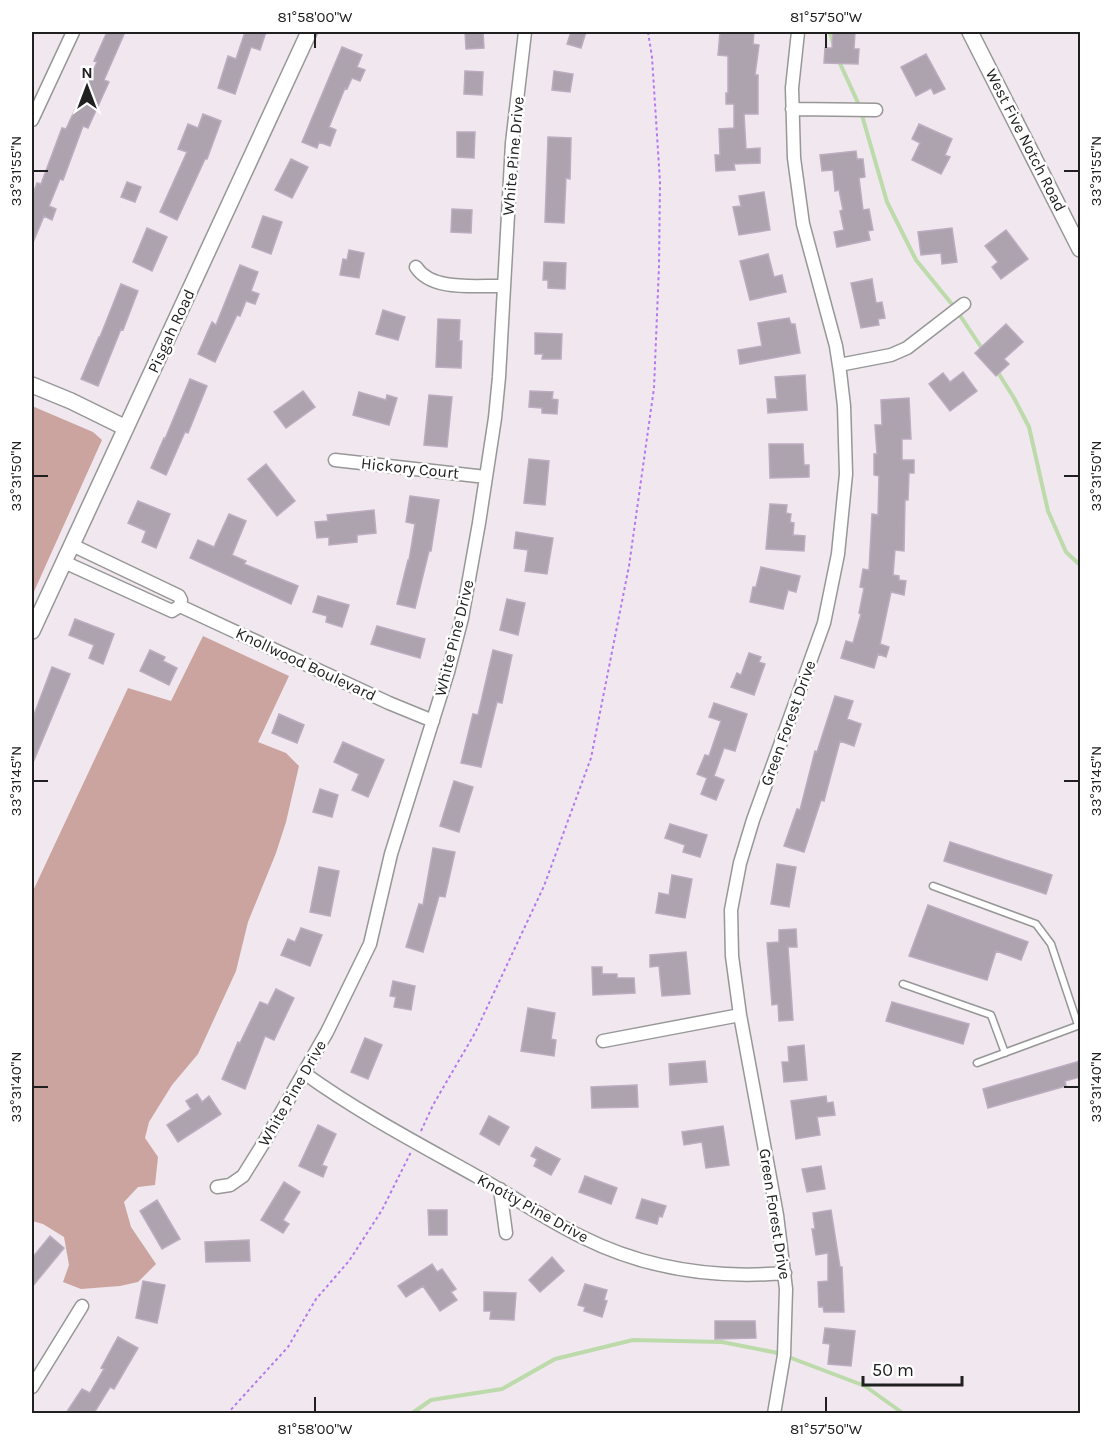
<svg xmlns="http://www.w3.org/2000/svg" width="1112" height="1445" font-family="Karla,sans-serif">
  <rect width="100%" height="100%" fill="#f0e7ef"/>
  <!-- forest -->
  <path fill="#cca49f" d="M 32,406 L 93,432 L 102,440 L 32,596 Z
    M 203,636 L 289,676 L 258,742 L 286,753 L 299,766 L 286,822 L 276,853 L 248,922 L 236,971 L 198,1054 L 172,1085 L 149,1122 L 145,1138 L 158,1157 L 155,1185 L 138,1187 L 124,1202 L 131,1227 L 156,1264 L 138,1282 L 120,1286 L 81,1289 L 63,1282 L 69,1265 L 64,1237 L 43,1224 L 32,1221 L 32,893 L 128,688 L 171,701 Z"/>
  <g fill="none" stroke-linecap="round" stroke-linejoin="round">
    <!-- stream -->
    <path stroke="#bddaab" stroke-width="4" d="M 830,32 L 833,43
      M 838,59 L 859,105 L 887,202 L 916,260 L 955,308 L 983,350
      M 997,371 L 1014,398 L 1029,427 L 1048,511 L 1066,552 L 1080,565
      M 411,1414 L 431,1400 L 502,1389 L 555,1359 L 633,1340 L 722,1342 L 778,1353 L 865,1386 L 904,1414"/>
  </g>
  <!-- building -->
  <path fill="#aca3ae" stroke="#bdabc0" stroke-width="1.5" d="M 107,32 L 125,32 L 104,80 L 109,82 L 88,128 L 83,126 L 63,180 L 60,179 L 49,206 L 56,209 L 52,220 L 44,216 L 32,245 L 32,197 L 37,183 L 41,184 L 62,128 L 66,129 L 97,62 L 94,61 Z
    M 245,32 L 266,32 L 260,50 L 251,47 L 235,94 L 218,88 L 228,56 L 236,59 Z
    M 465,32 L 483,32 L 484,48 L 466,49 Z
    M 571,32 L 586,32 L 581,48 L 567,44 Z
    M 720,32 L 754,32 L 753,44 L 759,45 L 755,75 L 758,75 L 758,114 L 744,114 L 746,149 L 760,148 L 760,163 L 734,164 L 735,170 L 716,171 L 715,155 L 720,155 L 719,129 L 734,128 L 734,104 L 726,104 L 726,93 L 728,93 L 728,56 L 718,55 Z
    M 833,32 L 855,32 L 854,49 L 859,49 L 858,64 L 824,63 L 825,48 L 832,48 Z
    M 342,47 L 362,55 L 357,67 L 365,70 L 360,81 L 352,78 L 347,89 L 345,88 L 329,127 L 336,130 L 330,146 L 319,142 L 317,148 L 302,142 Z
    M 926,54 L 945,89 L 934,94 L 931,88 L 916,96 L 901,67 Z
    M 465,71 L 483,72 L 482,95 L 464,94 Z
    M 554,71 L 573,74 L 570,92 L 552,90 Z
    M 203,114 L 221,121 L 207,159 L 205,159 L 177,220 L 160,212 L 187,152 L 178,149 L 188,124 L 198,128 Z
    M 919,124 L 952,139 L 945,155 L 950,157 L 941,174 L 912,160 L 920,143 L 912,139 Z
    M 457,132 L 475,132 L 474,158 L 457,157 Z
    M 548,137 L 571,138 L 570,179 L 566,178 L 564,223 L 545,222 Z
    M 856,151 L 857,159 L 863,159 L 865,177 L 859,178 L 863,210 L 869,209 L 873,230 L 868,231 L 870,240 L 837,247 L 834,232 L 844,230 L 840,211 L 843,210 L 839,190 L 835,191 L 833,170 L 822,171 L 820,155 Z
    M 291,159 L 308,167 L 292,198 L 275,190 Z
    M 127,182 L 141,187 L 135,202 L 121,197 Z
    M 764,192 L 770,230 L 739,235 L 733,207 L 741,206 L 739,196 Z
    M 452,209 L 472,210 L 471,233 L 451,232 Z
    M 263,216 L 282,222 L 271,254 L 252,247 Z
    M 147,228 L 167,237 L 152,271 L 133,262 Z
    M 952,228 L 957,262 L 942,264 L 941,253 L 921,255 L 918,232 Z
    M 1006,230 L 1028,259 L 1001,279 L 992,267 L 998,262 L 985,246 Z
    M 349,250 L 364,253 L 359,278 L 340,275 L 343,259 L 347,260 Z
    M 768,254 L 774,277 L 782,275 L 786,292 L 750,300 L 740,261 Z
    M 544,262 L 566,263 L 565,289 L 548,288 L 548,280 L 543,280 Z
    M 240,265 L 258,272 L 251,291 L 259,294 L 255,304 L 246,301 L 240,316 L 237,315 L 215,362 L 198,354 L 212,322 L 216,325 Z
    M 872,279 L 876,303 L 882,302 L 885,318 L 878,319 L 879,325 L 861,328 L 851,283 Z
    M 121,284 L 138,291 L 123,330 L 121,329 L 98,386 L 81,379 L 99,337 L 100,337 Z
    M 383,310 L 405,317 L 398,340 L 376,334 Z
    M 789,318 L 791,324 L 795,324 L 800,353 L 740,364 L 738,350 L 762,346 L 758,323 Z
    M 438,319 L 460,320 L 459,341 L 462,341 L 461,368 L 436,367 Z
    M 1006,324 L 1023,342 L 1004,359 L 1009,364 L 996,376 L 975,353 Z
    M 535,333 L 562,334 L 561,359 L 542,359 L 543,354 L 535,354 Z
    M 963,372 L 977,391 L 950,411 L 929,384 L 943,373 L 950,382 Z
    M 805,375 L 807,410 L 768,413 L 767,399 L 777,399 L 775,377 Z
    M 190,379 L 207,386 L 188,433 L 185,432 L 166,475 L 151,468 L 164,438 L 165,439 Z
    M 303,391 L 315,407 L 286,428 L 274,412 Z
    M 530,391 L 553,392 L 552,399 L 558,400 L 557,414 L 542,413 L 542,408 L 529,407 Z
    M 359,392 L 386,400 L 387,395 L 397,398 L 389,425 L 353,415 Z
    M 429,395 L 452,397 L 447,447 L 424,445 Z
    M 909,398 L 911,439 L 902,439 L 902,460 L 914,460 L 914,473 L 909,473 L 908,500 L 905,500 L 904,551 L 895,550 L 893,575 L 899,576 L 899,580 L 906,581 L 904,595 L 891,592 L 880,644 L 889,647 L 886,657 L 878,654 L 874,668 L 841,658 L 846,641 L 853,643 L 861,614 L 859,613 L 864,588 L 860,587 L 863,569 L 869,570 L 872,514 L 878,515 L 879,476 L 874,475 L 874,454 L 877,454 L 875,425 L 882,425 L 881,400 Z
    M 769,444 L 803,444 L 804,465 L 809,465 L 809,477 L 770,478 Z
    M 529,459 L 549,461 L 545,505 L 524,503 Z
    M 266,464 L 295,501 L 277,516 L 248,479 Z
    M 410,496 L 439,500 L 431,551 L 429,551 L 415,608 L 397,604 L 408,560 L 409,560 L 415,524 L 406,522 Z
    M 138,501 L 170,514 L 156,548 L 142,542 L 146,531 L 128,523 Z
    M 770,504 L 787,505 L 786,513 L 791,514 L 790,522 L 794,523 L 793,535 L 805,536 L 804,551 L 766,549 Z
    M 374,510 L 376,533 L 357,535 L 357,542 L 329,545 L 329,537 L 317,538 L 315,522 L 328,521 L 327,515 Z
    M 229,514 L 246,521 L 232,555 L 246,561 L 244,564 L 298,586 L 291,604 L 190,558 L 198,540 L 214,547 Z
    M 516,532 L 553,538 L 547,574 L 525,571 L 528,550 L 514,548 Z
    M 761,567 L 800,576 L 796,592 L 788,590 L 783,609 L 750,602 L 753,587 L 756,587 Z
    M 318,596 L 349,605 L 342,627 L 326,622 L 327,616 L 313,612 Z
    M 507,599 L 525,603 L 518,635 L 500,630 Z
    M 75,619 L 114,634 L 103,664 L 89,658 L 94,645 L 69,635 Z
    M 377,626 L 425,639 L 420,658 L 371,644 Z
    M 150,650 L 165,657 L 163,661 L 177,668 L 169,685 L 140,671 Z
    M 493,650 L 512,655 L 502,703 L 497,702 L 481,767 L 461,763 L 473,714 L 478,715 Z
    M 749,653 L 761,657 L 759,662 L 765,664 L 754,695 L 731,687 L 737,673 L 741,675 Z
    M 52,667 L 70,674 L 32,765 L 32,720 Z
    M 835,696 L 853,701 L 847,719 L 861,724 L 854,746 L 840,741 L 824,801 L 821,800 L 804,852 L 784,846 L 797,809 L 800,810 L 815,751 L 817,752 Z
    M 714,703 L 747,714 L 735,751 L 724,748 L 714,776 L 724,780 L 716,800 L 701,794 L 707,778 L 697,774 L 705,755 L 709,756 L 721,721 L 709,717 Z
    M 279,714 L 304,725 L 297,743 L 272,733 Z
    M 343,742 L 384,760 L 368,797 L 352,790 L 359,774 L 334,762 Z
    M 454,781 L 473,787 L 459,832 L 440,826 Z
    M 320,789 L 338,795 L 332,817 L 313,812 Z
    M 670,824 L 707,835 L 700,857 L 683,852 L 685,845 L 665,838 Z
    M 950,842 L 1052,875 L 1046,894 L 944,861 Z
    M 433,848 L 455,852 L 445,897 L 439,896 L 423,952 L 406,947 L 419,904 L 423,905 Z
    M 777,864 L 796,867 L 789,907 L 771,904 Z
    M 319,867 L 339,871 L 330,916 L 310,912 Z
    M 672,875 L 692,879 L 685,918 L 656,913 L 659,893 L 669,895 Z
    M 928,905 L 1028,942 L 1021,960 L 996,951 L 987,980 L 909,956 Z
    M 301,928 L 322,935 L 310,966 L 281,955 L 288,939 L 295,942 Z
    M 796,929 L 797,947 L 788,947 L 793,1020 L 779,1021 L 778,1004 L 772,1005 L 767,943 L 779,942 L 779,930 Z
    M 686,952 L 690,994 L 662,996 L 659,966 L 650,967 L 650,955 Z
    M 592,967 L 602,967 L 602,974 L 617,974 L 617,978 L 634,978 L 635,993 L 593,995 Z
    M 393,981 L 415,986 L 411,1010 L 394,1007 L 396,997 L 390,996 Z
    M 276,989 L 294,998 L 274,1040 L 265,1036 L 245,1089 L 222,1079 L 238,1042 L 240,1043 L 260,1002 L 268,1005 Z
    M 892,1002 L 969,1024 L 963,1044 L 886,1021 Z
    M 528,1008 L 555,1013 L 551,1039 L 556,1040 L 554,1056 L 521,1051 Z
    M 365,1038 L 382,1045 L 368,1079 L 351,1072 Z
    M 804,1045 L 807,1080 L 784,1082 L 782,1062 L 789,1062 L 788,1047 Z
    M 705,1061 L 707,1082 L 670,1085 L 669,1064 Z
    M 1080,1061 L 1080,1077 L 1065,1081 L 1066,1086 L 988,1108 L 983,1089 Z
    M 637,1085 L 638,1107 L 592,1108 L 591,1087 Z
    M 197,1094 L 202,1102 L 209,1096 L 221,1114 L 178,1142 L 167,1125 L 191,1109 L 186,1101 Z
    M 826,1096 L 827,1103 L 833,1102 L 835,1115 L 817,1117 L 820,1135 L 796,1139 L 791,1101 Z
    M 489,1116 L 509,1127 L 499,1145 L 480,1134 Z
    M 318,1125 L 336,1134 L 322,1165 L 327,1167 L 323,1177 L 299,1166 Z
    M 723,1126 L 729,1165 L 706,1168 L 702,1142 L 684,1145 L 682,1132 Z
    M 536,1147 L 560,1159 L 551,1175 L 534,1166 L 537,1159 L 531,1156 Z
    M 821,1166 L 825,1189 L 807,1192 L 802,1169 Z
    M 585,1176 L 617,1188 L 611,1204 L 579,1192 Z
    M 284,1182 L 300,1192 L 283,1220 L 289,1224 L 283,1233 L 261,1220 Z
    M 642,1199 L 666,1206 L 662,1217 L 659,1216 L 657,1224 L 636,1218 Z
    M 157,1200 L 180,1239 L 162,1249 L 140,1211 Z
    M 428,1210 L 447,1210 L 447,1235 L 429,1235 Z
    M 831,1210 L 840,1267 L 842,1267 L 844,1312 L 824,1312 L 823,1307 L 819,1307 L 818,1282 L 828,1281 L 828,1253 L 816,1255 L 812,1229 L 815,1229 L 813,1213 Z
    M 50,1236 L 64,1248 L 32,1287 L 32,1258 Z
    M 249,1240 L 250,1261 L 206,1262 L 205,1242 Z
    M 552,1257 L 564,1271 L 540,1292 L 529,1280 Z
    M 432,1264 L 437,1272 L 442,1269 L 456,1289 L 451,1292 L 457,1300 L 440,1311 L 423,1286 L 406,1297 L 398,1286 Z
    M 143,1281 L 165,1285 L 157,1323 L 136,1318 Z
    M 585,1284 L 607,1290 L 604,1300 L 607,1301 L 602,1317 L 584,1311 L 585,1307 L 578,1305 Z
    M 484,1292 L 516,1293 L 514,1320 L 490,1319 L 491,1311 L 484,1311 Z
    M 715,1321 L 755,1321 L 756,1338 L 715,1339 Z
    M 825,1328 L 855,1331 L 851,1366 L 828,1364 L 830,1344 L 823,1343 Z
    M 118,1337 L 138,1348 L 114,1389 L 110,1387 L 94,1413 L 66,1413 L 82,1389 L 90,1393 L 104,1369 L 101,1368 Z"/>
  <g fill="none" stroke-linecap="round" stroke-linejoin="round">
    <defs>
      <path id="service" d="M 933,886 L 1036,924 L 1051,944 L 1078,1025
        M 903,984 L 991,1015 L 1005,1053
        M 977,1063 L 1080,1025"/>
      <path id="minor" d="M 792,109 L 876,110
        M 32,120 L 73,32
        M 416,267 C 432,292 477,285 504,286
        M 839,365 L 891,355 L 907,348 L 964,304
        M 335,460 L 486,477
        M 72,545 L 179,596 L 181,600 L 180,606
        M 64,562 L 172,611 L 180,606
        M 180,606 L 389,703 L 433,721
        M 603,1041 L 740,1015
        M 304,1073 C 358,1112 417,1143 476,1176 C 511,1195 545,1219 582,1237 C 646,1269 714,1279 785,1273
        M 217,1187 L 230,1185 L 243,1176 L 266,1139 L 327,1032 L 370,944 L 391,854 L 448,672 L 462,618 L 479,523 L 495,418 L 499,377 L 512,143 L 525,32
        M 500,1189 L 506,1233
        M 32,1387 L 82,1306
        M 774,1414 L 784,1355 L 786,1289 L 777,1215 L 740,1015 L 732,956 L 731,910 L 740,863 L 753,820 L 824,623 L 838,554 L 846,474 L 844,406 L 840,372 L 836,346 L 803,224 L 794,158 L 792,88 L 798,32"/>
      <path id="tertiary" d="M 970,32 L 1080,249
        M 32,385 L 71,401 L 126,428
        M 32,631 L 309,32"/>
    </defs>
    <!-- service casing -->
    <use href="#service" stroke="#979797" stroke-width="9"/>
    <!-- minor casing -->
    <use href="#minor" stroke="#979797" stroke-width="15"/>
    <!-- tertiary casing -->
    <use href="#tertiary" stroke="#979797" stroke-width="18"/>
    <!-- path -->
    <path stroke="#b479ef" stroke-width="2" stroke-dasharray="3 3" stroke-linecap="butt" d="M 421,1131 L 433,1105 L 475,1033 L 544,886 L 591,758 L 629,566 L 654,388 L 659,266 L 660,182 L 652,57 L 648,32
      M 227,1414 L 288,1347 L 316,1299 L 349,1261 L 382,1210 L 411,1152"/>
    <!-- service -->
    <use href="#service" stroke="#fff" stroke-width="6"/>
    <!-- minor -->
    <use href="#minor" stroke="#fff" stroke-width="12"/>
    <!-- tertiary -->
    <use href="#tertiary" stroke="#fff" stroke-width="15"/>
  </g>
  <!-- ticks -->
  <path fill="none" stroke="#202020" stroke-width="2" d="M 315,33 L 315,48M 826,33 L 826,48M 33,171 L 48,171M 1064,171 L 1079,171M 33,476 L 48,476M 1064,476 L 1079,476M 33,781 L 48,781M 1064,781 L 1079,781M 33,1087 L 48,1087M 1064,1087 L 1079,1087M 315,1397 L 315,1412M 826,1397 L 826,1412"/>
  <g text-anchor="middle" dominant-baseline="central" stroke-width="5" stroke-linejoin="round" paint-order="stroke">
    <!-- street labels -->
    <g font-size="16" fill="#202020" stroke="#fff">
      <text transform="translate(1026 140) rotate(63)">West Five Notch Road</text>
      <text transform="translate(513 156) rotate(-85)">White Pine Drive</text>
      <text transform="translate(171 331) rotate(-65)">Pisgah Road</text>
      <text transform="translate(410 468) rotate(6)">Hickory Court</text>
      <text transform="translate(454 638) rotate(-76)">White Pine Drive</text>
      <text transform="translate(306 664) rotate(25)">Knollwood Boulevard</text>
      <text transform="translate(788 723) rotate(-70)">Green Forest Drive</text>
      <text transform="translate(292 1093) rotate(-60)">White Pine Drive</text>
      <text transform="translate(533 1208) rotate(29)">Knotty Pine Drive</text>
      <text transform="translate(775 1214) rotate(81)">Green Forest Drive</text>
    </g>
  </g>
  <!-- border -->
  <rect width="1112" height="1445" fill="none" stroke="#ffffff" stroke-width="66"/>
  <!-- north arrow -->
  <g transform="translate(87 87)" stroke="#ffffff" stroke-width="4.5" paint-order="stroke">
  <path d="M0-4.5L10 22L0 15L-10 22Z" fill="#202020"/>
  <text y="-9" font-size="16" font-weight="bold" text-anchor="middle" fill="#202020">N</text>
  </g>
  <!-- scale -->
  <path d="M863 1376v9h99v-9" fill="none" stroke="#202020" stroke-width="3"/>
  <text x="872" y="1376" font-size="18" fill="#202020" stroke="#ffffff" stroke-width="4.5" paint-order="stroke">50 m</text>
  <rect x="33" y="33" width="1046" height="1379" fill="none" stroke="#202020" stroke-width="2"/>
  <g font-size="15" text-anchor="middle" fill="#202020">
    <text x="315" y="22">81°58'00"W</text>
    <text x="826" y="22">81°57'50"W</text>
    <text transform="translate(16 171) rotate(-90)" y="5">33°31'55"N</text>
    <text transform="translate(1096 171) rotate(-90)" y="5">33°31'55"N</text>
    <text transform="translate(16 476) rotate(-90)" y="5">33°31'50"N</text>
    <text transform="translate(1096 476) rotate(-90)" y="5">33°31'50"N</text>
    <text transform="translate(16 781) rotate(-90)" y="5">33°31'45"N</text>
    <text transform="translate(1096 781) rotate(-90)" y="5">33°31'45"N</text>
    <text transform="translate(16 1087) rotate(-90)" y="5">33°31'40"N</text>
    <text transform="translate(1096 1087) rotate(-90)" y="5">33°31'40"N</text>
    <text x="315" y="1434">81°58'00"W</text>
    <text x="826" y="1434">81°57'50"W</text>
  </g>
</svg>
